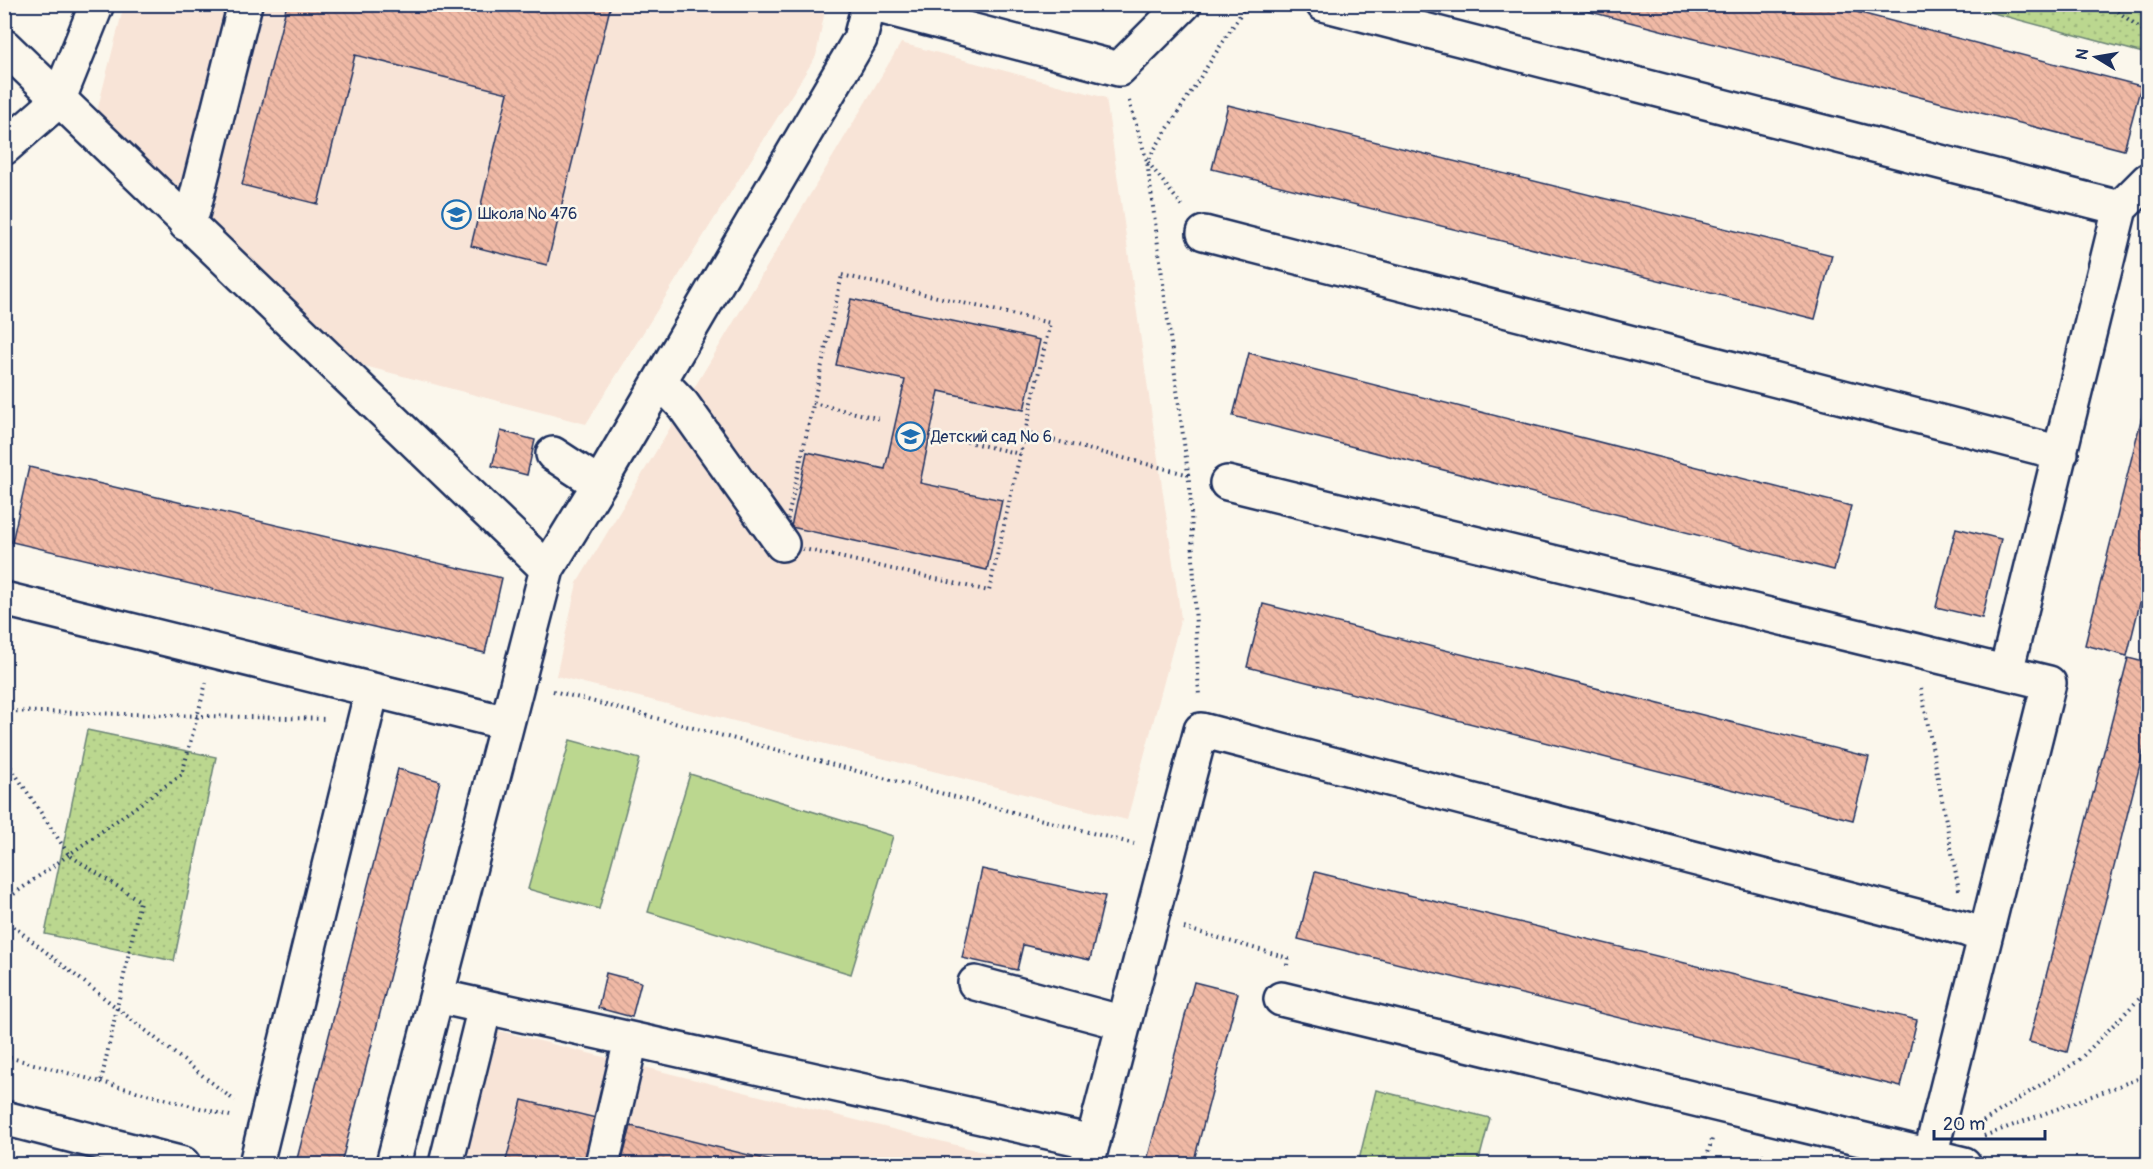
<svg xmlns="http://www.w3.org/2000/svg" width="2153" height="1169" font-family="Pangolin,sans-serif">
  <defs>
    <pattern id="green-dots" width="8" height="8" patternUnits="userSpaceOnUse" patternTransform="scale(1.5)"><rect width="8" height="8" fill="#bbd78f"/><path d="M2 2h.1M6 6h.1" fill="none" stroke="#a0b97e" stroke-width="1.8" stroke-linecap="round"/></pattern>
    <pattern id="building-back-hatch" width="6" height="6" patternUnits="userSpaceOnUse" patternTransform="scale(1.5)"><rect width="6" height="6" fill="#f0b9a5"/><path d="M-1 5l2 2M0 0l6 6M5-1l2 2" fill="none" stroke="#cd9f90"/></pattern>
  </defs>
  <rect width="100%" height="100%" fill="#fbf7ec"/>
  <filter id="ink" filterUnits="userSpaceOnUse"><feTurbulence type="fractalNoise" baseFrequency=".0167" numOctaves="2"/><feDisplacementMap in="SourceGraphic" scale="12" xChannelSelector="R" yChannelSelector="G"/><feConvolveMatrix kernelMatrix="1 2 1 2 8 2 1 2 1" color-interpolation-filters="sRGB"/></filter>
  <g filter="url(#ink)">
    <!-- built -->
    <path fill="#f8e4d7" d="M 124,5 L 826,5 L 816,56 L 586,424 L 357,364 L 95,119 Z
      M 901,43 L 1106,98 L 1181,618 L 1127,820 L 556,676 L 577,583 Z
      M 496,1030 L 1012,1159 L 1011,1164 L 462,1164 Z"/>
    <!-- green -->
    <path fill="url(#green-dots)" stroke="#6b8376" stroke-width="1.5" d="M 1963,5 L 2148,5 L 2148,50 L 2147,54 Z
      M 87,730 L 216,757 L 174,961 L 45,934 Z
      M 1376,1090 L 1490,1118 L 1478,1164 L 1358,1164 Z"/>
    <!-- pitch -->
    <path fill="#bbd78f" stroke="#6b8376" stroke-width="1.5" d="M 570,740 L 640,759 L 599,909 L 528,889 Z
      M 690,774 L 893,836 L 851,974 L 648,912 Z"/>
    <!-- building -->
    <path fill="url(#building-back-hatch)" stroke="#1b2f5e" stroke-width="1.5" d="M 287,4 L 513,4 L 529,9 L 530,4 L 611,4 L 547,265 L 471,246 L 508,93 L 355,55 L 318,204 L 242,185 Z
      M 1560,4 L 1826,4 L 2141,86 L 2124,150 Z
      M 1228,105 L 1832,255 L 1815,319 L 1212,169 Z
      M 851,299 L 1040,340 L 1024,410 L 939,391 L 920,483 L 1002,500 L 987,570 L 791,527 L 807,452 L 885,469 L 905,380 L 836,365 Z
      M 1249,353 L 1851,506 L 1834,570 L 1233,416 Z
      M 2148,392 L 2148,570 L 2127,656 L 2085,645 Z
      M 501,431 L 535,440 L 527,475 L 492,466 Z
      M 29,467 L 502,578 L 485,653 L 12,542 Z
      M 1956,528 L 2001,539 L 1982,618 L 1936,607 Z
      M 1263,604 L 1869,757 L 1853,820 L 1247,667 Z
      M 2128,658 L 2148,663 L 2148,733 L 2067,1052 L 2029,1042 Z
      M 398,769 L 440,781 L 341,1164 L 317,1164 L 297,1159 Z
      M 982,869 L 1105,896 L 1090,960 L 1023,945 L 1017,970 L 962,958 Z
      M 1315,872 L 1917,1020 L 1901,1087 L 1298,939 Z
      M 606,973 L 641,982 L 632,1017 L 598,1008 Z
      M 1194,982 L 1238,993 L 1193,1164 L 1146,1164 Z
      M 522,1100 L 596,1118 L 584,1164 L 505,1164 Z
      M 631,1126 L 785,1164 L 621,1164 Z"/>
    <g fill="none" stroke-linecap="round" stroke-linejoin="round">
      <defs>
        <path id="minor" d="M 871,4 L 1119,69 L 1184,4
          M 1323,4 L 2120,208
          M 4,46 L 547,569
          M 4,148 L 58,101 L 97,4
          M 186,224 L 193,211 L 245,4
          M 1204,233 L 2061,453
          M 660,381 L 683,405 L 782,544
          M 553,454 L 599,484
          M 1227,483 L 2049,683 L 1928,1164
          M 4,599 L 507,723
          M 2006,672 L 2120,208 L 2148,180
          M 975,983 L 1124,1023
          M 437,996 L 1093,1142
          M 1281,999 L 1964,1164
          M 4,1118 L 183,1164
          M 256,1164 L 372,690
          M 393,1164 L 547,569 L 607,471 L 860,39 L 869,4
          M 446,1164 L 485,1007
          M 602,1164 L 631,1040
          M 1087,1164 L 1201,730 L 1966,929 L 1985,937"/>
      </defs>
      <!-- minor casing -->
      <use href="#minor" stroke="#1b2f5e" stroke-width="38"/>
      <!-- path -->
      <path stroke="#1b2f5e" stroke-width="4" stroke-dasharray="1.5 4.5" stroke-linecap="butt" d="M 2108,4 L 2148,34
        M 1129,101 L 1147,161 L 1189,481
        M 1182,206 L 1147,161 L 1247,4
        M 842,275 L 1050,323 L 989,591 L 782,544 Z
        M 813,403 L 881,419
        M 1025,433 L 1190,475
        M 955,439 L 1020,454
        M 1190,488 L 1199,697
        M 1921,688 L 1959,890
        M 553,691 L 1134,844
        M 4,711 L 327,719
        M 4,757 L 69,855 L 140,901 L 101,1082 L 4,1056
        M 4,901 L 182,774 L 206,683
        M 4,919 L 235,1101
        M 1184,928 L 1288,958 L 1287,965
        M 101,1082 L 230,1116
        M 1973,1128 L 2078,1061 L 2148,990
        M 1984,1136 L 2148,1075
        M 1705,1164 L 1712,1139
        M 1734,1164 L 1768,1154"/>
      <!-- minor -->
      <use href="#minor" stroke="#fbf7ec" stroke-width="33"/>
    </g>
  </g>
  <!-- icons -->
  <defs>
    <symbol id="school-ring" viewBox="-11 -11 22 22"><circle r="9.5" fill="#fbf7ec" stroke="#1f6fb2" stroke-width="1.5"/><path d="M0-5L7-2L0 1L-7-2ZM-4 1L0 2.5L4 1V4Q0 6-4 4Z" fill="#1f6fb2"/></symbol>
  </defs>
  <g fill-rule="evenodd">
    <use href="#school-ring" x="440" y="198" width="33" height="33"/>
    <use href="#school-ring" x="894" y="420" width="33" height="33"/>
  </g>
  <g text-anchor="middle" dominant-baseline="central" stroke-width="5" stroke-linejoin="round" paint-order="stroke">
    <!-- poi labels -->
    <g font-size="16" fill="#1b2f5e" stroke="#fbf7ec" text-anchor="start">
      <text x="478" y="214">Школа № 476</text>
      <text x="931" y="437">Детский сад № 6</text>
    </g>
  </g>
  <!-- margin -->
  <rect width="2153" height="1169" fill="none" stroke="#fbf7ec" stroke-width="24"/>
  <rect x="12" y="12" width="2129" height="1145" fill="none" stroke="#1b2f5e" stroke-width="2" filter="url(#ink)"/>
  <!-- north arrow -->
  <g transform="translate(2096 57) rotate(281)" stroke="#fbf7ec" stroke-width="4.5" paint-order="stroke">
  <path d="M0-4.5L10 22L0 15L-10 22Z" fill="#1b2f5e"/>
  <text y="-9" font-size="16" font-weight="bold" text-anchor="middle" fill="#1b2f5e">N</text>
  </g>
  <!-- scale -->
  <path d="M1934 1130v9h111v-9" fill="none" stroke="#1b2f5e" stroke-width="3"/>
  <text x="1943" y="1130" font-size="18" fill="#1b2f5e" stroke="#fbf7ec" stroke-width="4.5" paint-order="stroke">20 m</text>
</svg>
